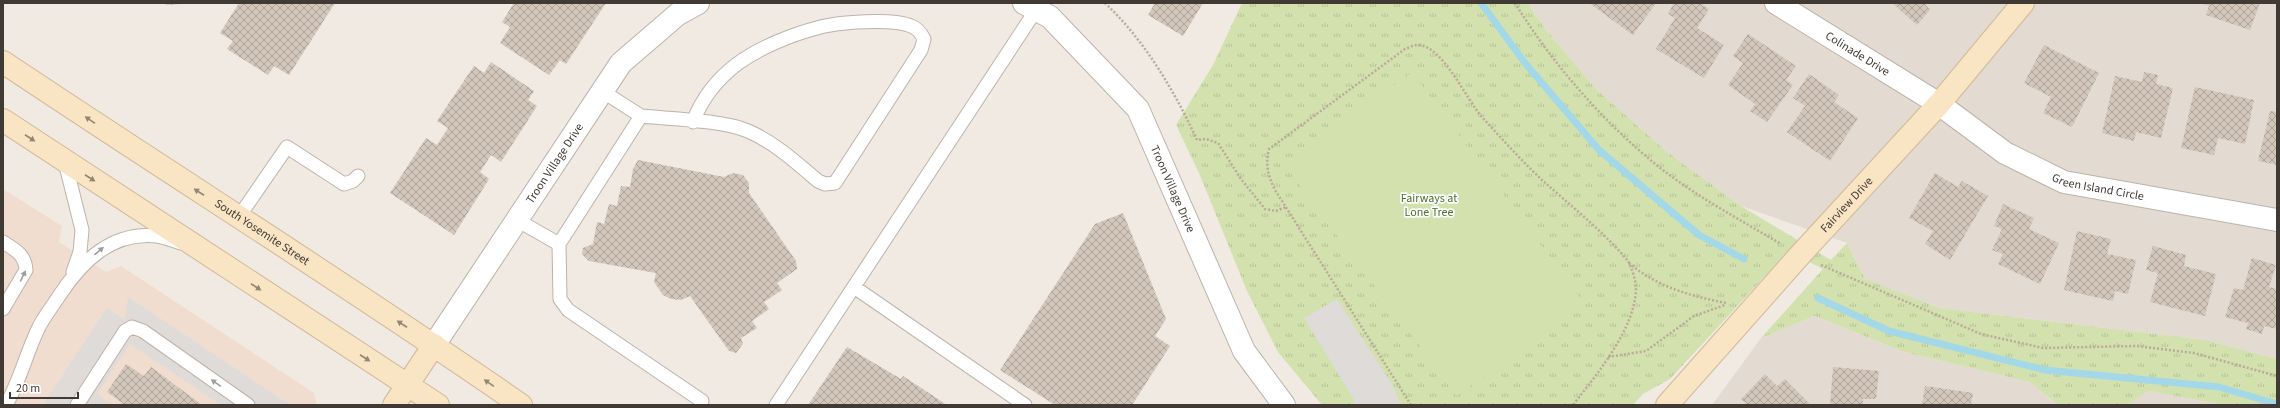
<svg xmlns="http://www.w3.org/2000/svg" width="2280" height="408" font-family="'Source Sans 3',sans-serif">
  <defs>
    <pattern id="park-tufts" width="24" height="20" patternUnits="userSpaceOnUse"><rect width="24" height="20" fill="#d3e1ae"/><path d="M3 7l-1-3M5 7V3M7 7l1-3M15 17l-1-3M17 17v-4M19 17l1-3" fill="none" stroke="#b6c296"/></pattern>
    <pattern id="building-cross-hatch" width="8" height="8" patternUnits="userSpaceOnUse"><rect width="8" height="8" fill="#d3c7bc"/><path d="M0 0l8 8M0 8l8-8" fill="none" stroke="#ada39a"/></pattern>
  </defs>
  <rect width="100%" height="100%" fill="#f0eae3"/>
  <!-- residential -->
  <path fill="#e3dbd1" d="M 1528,3 L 2277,3 L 2277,359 L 2206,340 L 1939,308 L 1866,281 L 1847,243 L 1741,206 L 1667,152 L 1596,89 L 1546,30 Z
    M 1815,316 L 1904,352 L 2030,382 L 2058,405 L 1712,405 L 1761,338 Z
    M 2149,391 L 2224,405 L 2127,405 Z"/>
  <!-- commercial -->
  <path fill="#f1ddcf" d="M 3,189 L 62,226 L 59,242 L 106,272 L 121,266 L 314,393 L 317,405 L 3,405 Z"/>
  <!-- park -->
  <path fill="url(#park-tufts)" d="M 1242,3 L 1528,3 L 1546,30 L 1596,89 L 1667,152 L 1741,206 L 1831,260 L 1847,243 L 1865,279 L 1939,308 L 2206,340 L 2277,359 L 2277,405 L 2224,405 L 2149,391 L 2127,405 L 2058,405 L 2030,382 L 1904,352 L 1815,316 L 1761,338 L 1823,269 L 1788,251 L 1670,379 L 1643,394 L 1633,405 L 1322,405 L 1278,352 L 1247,291 L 1199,173 L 1176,125 L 1213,65 Z"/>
  <!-- pitch -->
  <path fill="#d3e1ae" d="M 1412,72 L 1583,302 L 1457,396 L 1286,167 Z"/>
  <!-- parking -->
  <path fill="#dedbd8" d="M 128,297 L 290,405 L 221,405 L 130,344 L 97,394 L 113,405 L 43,405 L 107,308 L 125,320 Z
    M 1337,299 L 1393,386 L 1401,405 L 1354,405 L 1353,398 L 1304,318 Z"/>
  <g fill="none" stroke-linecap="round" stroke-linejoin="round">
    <!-- stream -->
    <path stroke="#a3d8e9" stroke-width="7" d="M 1481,3 L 1525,63 L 1599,150 L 1699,235 L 1744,259
      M 1818,298 L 1889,331 L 2045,370 L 2219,387 L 2277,404"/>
  </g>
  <!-- building -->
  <path fill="url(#building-cross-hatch)" d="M 166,3 L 180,3 L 181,4 L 166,5 Z
    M 239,3 L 335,3 L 289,75 L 274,66 L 268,75 L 227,49 L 233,41 L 220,33 Z
    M 514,3 L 606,3 L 566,64 L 560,60 L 549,75 L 500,43 L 510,27 L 502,22 Z
    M 1155,3 L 1203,3 L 1183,36 L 1148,15 Z
    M 1589,3 L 1656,3 L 1633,35 Z
    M 1674,3 L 1700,3 L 1709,9 L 1697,28 L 1724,45 L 1704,78 L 1656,49 L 1675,18 L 1668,14 Z
    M 1892,3 L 1924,3 L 1930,10 L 1917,25 Z
    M 2201,3 L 2260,3 L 2250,30 L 2206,15 L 2209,6 Z
    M 1748,34 L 1796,66 L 1786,80 L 1793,85 L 1767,122 L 1750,111 L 1755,104 L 1728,85 L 1743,63 L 1733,56 Z
    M 2044,45 L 2099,73 L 2072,127 L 2043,113 L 2051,97 L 2024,83 Z
    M 491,62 L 534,91 L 528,100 L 537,106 L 501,162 L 491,155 L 480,172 L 489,179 L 454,235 L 390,193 L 426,138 L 437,145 L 448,128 L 437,121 L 474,66 L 484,73 Z
    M 2144,72 L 2158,75 L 2156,84 L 2173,88 L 2161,138 L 2136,132 L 2134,141 L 2102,133 L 2115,76 L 2142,82 Z
    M 1809,74 L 1839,95 L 1834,102 L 1858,118 L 1830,161 L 1787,132 L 1805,106 L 1793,98 Z
    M 2195,87 L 2254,100 L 2245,144 L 2218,138 L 2214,155 L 2181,148 Z
    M 2270,111 L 2277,112 L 2277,165 L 2258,161 Z
    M 638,160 L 724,177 L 733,173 L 743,175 L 749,183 L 749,193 L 796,261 L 797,269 L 777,283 L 782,290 L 764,302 L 769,309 L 752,321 L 757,328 L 741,338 L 743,344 L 736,353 L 729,351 L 690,296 L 681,300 L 671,299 L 663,295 L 654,282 L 656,273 L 589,261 L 582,254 L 583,248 L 593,244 L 597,222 L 604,224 L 609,204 L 617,206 L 621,186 L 630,187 L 633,169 Z
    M 1935,173 L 1958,187 L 1962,181 L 1988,196 L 1950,260 L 1925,244 L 1933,231 L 1909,218 Z
    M 2003,204 L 2034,218 L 2029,229 L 2059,243 L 2040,284 L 1998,264 L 2003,254 L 1992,250 L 2002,229 L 1994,226 Z
    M 1123,213 L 1166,319 L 1155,336 L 1170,346 L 1132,405 L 1055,405 L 1000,370 L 1095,224 Z
    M 2077,231 L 2111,239 L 2107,254 L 2136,260 L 2128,294 L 2115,291 L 2113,301 L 2064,290 Z
    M 2153,246 L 2186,255 L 2184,266 L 2216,274 L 2205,316 L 2150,302 L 2158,273 L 2146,270 Z
    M 2252,258 L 2276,265 L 2269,287 L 2277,289 L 2277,329 L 2264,326 L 2262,334 L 2246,329 L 2248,323 L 2225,317 L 2234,288 L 2243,290 Z
    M 847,347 L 901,379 L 903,376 L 947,405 L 808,405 Z
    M 126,364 L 144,376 L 151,367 L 202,405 L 125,405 L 107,392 Z
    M 1833,367 L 1879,371 L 1876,399 L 1863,399 L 1863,405 L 1830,405 Z
    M 1765,374 L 1777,386 L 1785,379 L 1811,405 L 1748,405 L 1741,399 Z
    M 1925,386 L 1973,393 L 1971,405 L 1922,405 Z"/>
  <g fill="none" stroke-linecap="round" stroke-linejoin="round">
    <defs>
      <path id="lane" d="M 641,116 C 671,119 722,120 748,131 C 774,142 797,163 818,181 L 825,184 L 835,183 L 921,50 L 924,39 C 921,33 917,28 911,26 C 893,18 837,22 817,28 C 790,35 759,48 737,64 C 716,80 702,98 693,122
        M 62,161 L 66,166 L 82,230 L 80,252 L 73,272
        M 238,218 L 287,147 L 344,184 L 353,181 L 358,176
        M 517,220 L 559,244 L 641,116 L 602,91
        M 3,242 C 15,250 25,254 26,270 L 3,309
        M 559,244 L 560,299 L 568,310 L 702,401
        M 854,287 L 1025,405
        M 6,405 C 20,381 26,354 38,329 C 43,318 52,307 59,296 C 82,261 112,231 157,236 C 165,237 173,241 181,243
        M 77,405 L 125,331 L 132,327 L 143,331 L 248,405
        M 776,405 L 1036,10"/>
      <g id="street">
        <path id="s1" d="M 1024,3 L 1050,17 L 1138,109 L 1244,351 L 1284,405"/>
        <path id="s2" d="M 1776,3 L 1939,104 L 2005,153 L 2064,182 L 2277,220"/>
        <path id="s3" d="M 434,345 L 621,63 L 678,14 L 698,3"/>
      </g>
      <g id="secondary">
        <path id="s4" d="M 3,62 C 175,177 351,287 521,405"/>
        <path d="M 3,120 L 438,405"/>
        <path d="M 394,405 L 434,345"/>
        <path id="s5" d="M 1667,405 L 1800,255 L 1939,104 L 2023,3"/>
      </g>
    </defs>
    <!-- lane casing -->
    <use href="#lane" stroke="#bdb3aa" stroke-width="15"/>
    <!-- street casing -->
    <use href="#street" stroke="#bdb3aa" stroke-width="24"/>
    <!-- secondary casing -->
    <use href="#secondary" stroke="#cfb898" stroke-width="24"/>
    <!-- path -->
    <path stroke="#bba999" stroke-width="2.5" stroke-dasharray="2 2" stroke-linecap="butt" d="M 1105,3 C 1145,41 1174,90 1197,140 L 1206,139 L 1218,143 L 1241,179 L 1265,209 L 1276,211 L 1286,207
      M 1515,3 C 1556,70 1620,142 1685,186 C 1716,207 1749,225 1781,244
      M 1629,263 C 1657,287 1691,296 1726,303
      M 1821,265 L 1981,334 L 2043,348 L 2136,346 L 2194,353 L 2277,376
      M 1608,357 L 1646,351 L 1694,316 L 1725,305
      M 1411,405 L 1275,190 C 1268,175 1265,165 1269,149 L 1405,49 C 1409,48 1413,45 1417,45 C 1442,44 1466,99 1482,117 C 1501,138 1521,160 1542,180 C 1569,204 1606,234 1628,261 C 1631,266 1636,281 1636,287 C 1636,328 1597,374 1573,405"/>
    <!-- lane -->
    <use href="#lane" stroke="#fff" stroke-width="13"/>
    <!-- street -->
    <use href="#street" stroke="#fff" stroke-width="22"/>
    <!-- secondary -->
    <use href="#secondary" stroke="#f9e4c3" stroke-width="22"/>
  </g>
  <!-- one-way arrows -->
  <defs><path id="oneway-solid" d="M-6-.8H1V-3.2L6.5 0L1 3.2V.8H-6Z"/></defs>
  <g fill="#948674">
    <use href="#oneway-solid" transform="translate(90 120) rotate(-146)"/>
    <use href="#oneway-solid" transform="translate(30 138) rotate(33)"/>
    <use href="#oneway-solid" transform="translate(90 178) rotate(33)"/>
    <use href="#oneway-solid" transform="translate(199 192) rotate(-147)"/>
    <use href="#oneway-solid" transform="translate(256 287) rotate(33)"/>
    <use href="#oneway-solid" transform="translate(402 324) rotate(-147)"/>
    <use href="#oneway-solid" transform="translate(365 358) rotate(33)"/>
    <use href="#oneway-solid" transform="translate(489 383) rotate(-145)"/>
  </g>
  <g fill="#a09c9a">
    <use href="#oneway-solid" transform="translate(99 251) rotate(-40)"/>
    <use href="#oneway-solid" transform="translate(23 276) rotate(-64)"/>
    <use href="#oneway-solid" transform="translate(216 383) rotate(-145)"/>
  </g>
  <g text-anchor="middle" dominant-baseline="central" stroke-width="3.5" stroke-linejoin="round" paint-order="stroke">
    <!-- street labels -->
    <g font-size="12" fill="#413a34" stroke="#fff">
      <text stroke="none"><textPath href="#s2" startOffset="96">Colinade Drive</textPath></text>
      <text stroke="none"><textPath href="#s3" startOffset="218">Troon Village Drive</textPath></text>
      <text stroke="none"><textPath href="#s2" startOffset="374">Green Island Circle</textPath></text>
      <text stroke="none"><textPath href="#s1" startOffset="244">Troon Village Drive</textPath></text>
      <text stroke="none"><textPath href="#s5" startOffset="269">Fairview Drive</textPath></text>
      <text stroke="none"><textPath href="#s4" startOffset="310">South Yosemite Street</textPath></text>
    </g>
    <!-- park labels -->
    <g font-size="12" fill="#4f6d2d" stroke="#fff">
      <text x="1429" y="198">Fairways at<tspan x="1429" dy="14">Lone Tree</tspan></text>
    </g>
  </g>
  <!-- border -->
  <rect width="2280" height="408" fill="none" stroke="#413a34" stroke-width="8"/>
  <!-- scale -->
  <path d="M10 392v6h68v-6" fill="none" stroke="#413a34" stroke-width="2"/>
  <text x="16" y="392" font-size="12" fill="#413a34" stroke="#ffffff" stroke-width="3" paint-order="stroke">20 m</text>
</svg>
